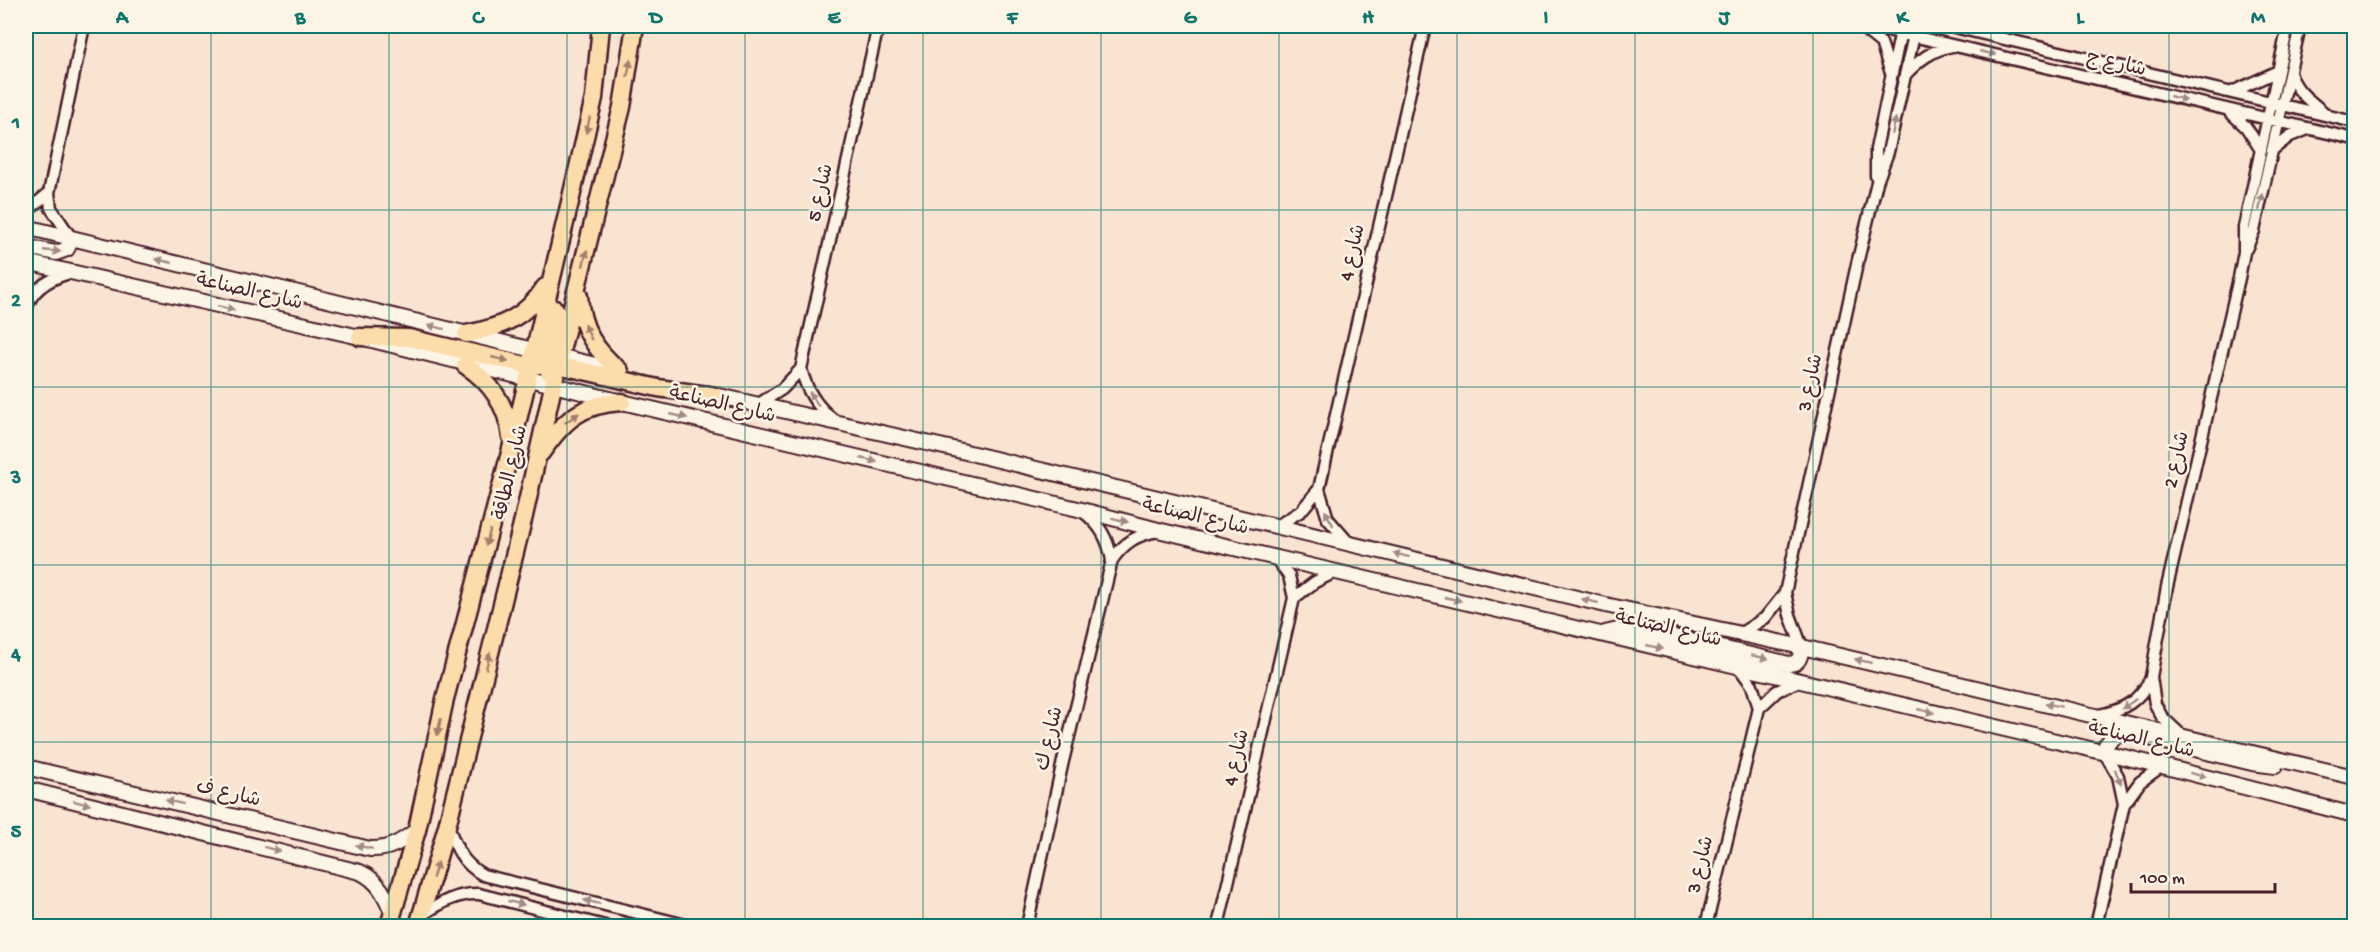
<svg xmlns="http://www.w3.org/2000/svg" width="2380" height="952" font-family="'Gochi Hand','Playpen Sans Arabic',sans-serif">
  <rect width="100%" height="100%" fill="#fcf5e5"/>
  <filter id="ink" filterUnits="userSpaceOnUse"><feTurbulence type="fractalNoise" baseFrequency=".0167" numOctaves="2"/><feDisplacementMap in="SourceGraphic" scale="12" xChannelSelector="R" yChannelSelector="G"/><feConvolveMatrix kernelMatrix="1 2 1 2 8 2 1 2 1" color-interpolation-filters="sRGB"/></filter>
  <g filter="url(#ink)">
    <!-- built -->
    <path fill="#f9e4d2" d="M 26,26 L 2354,26 L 2354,926 L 26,926 Z"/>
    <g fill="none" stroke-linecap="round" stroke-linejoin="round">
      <defs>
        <path id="minor" d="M 1860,26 L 1881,43 L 1891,73
          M 1870,26 L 2354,139
          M 1950,26 L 2354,122
          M 2290,73 C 2296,92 2311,102 2326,114
          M 1905,75 C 1919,60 1932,50 1952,46
          M 2232,92 L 2278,71
          M 2229,111 L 2246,127 L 2261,150
          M 2272,150 L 2290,136 L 2308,129
          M 1876,176 L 1876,149 L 1902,26
          M 26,212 L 49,193
          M 72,239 L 51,208 L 49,193 L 84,26
          M 2246,249 L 2254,231 L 2300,26
          M 26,311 C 30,290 49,279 69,273
          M 759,404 L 782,389 L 801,369
          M 836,422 C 817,407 807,392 801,369 L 878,26
          M 1319,489 L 1328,519 L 1348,542
          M 1082,511 C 1100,524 1108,539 1112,560
          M 1277,526 L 1301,511 L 1319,489 L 1425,26
          M 1785,593 L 1790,615 L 1802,647
          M 1294,598 L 1315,582 L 1337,571
          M 1738,635 L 1765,618 L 1785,593 L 1857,264 L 1877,182 L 1888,152 L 1916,26
          M 1759,708 L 1777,691 L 1799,681
          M 2099,715 C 2124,710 2139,701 2151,678
          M 2181,735 L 2162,717 L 2155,704 L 2151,677 L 2167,587 L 2239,278 L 2244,252 L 2244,227 L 2288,26
          M 2104,752 L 2118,776 L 2124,804
          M 448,826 C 456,848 462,863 483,875 L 690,926
          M 422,915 C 441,903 456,893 479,894 L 605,926
          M 1027,926 L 1063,761 L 1112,560 C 1124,543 1137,534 1159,531
          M 1218,926 L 1294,598 L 1289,576 L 1275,557
          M 1706,926 L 1759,708 L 1752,685 L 1738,666
          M 2096,926 L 2124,804 L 2140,782 L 2162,766"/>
        <path id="tertiary" d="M 26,227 L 620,371
          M 26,247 L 56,253 L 67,249 L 72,239
          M 26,262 L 360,337 L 622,402 L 1078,509 L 1162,531 L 2162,766 L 2354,815
          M 706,393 L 953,449 L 1610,606 L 1802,647 L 2354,777
          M 1605,633 L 1631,627 L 1789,664 C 1800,663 1800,657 1802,647
          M 2104,752 L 2106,745 L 2114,735 L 2129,733 L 2252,763 L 2275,766
          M 26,767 L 370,849 C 390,850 402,841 417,830
          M 26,789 L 360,872 C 379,881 385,895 393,914"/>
        <path id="primary" d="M 579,296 C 581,329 595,350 620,371
          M 466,334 C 500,328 526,317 545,287
          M 360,337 L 409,338 L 530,366 L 546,364 L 560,355
          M 465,365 C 491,382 507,405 511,437
          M 548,367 L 558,365 L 658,388 L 715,396
          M 549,372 L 546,352 L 555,309
          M 541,453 C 564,420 581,404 622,402
          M 389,926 L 417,830 L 445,699 L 512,445 L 570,202 L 594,98 L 601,26
          M 418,926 L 447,826 L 524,516 L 560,355 L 622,107 L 635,26"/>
      </defs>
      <!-- minor casing -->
      <use href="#minor" stroke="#4a1f2b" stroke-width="15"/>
      <!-- tertiary casing -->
      <use href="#tertiary" stroke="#4a1f2b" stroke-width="18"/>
      <!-- primary casing -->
      <use href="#primary" stroke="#4a1f2b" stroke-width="21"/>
      <!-- minor -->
      <use href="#minor" stroke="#fcf5e5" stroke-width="10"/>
      <!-- tertiary -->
      <use href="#tertiary" stroke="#fcf5e5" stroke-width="14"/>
      <!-- primary -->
      <use href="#primary" stroke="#fddcac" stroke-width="16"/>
    </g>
    <!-- one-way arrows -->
    <defs><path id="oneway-solid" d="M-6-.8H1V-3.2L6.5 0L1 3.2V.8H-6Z" transform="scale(1.5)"/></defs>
    <g fill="#a38a88">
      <use href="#oneway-solid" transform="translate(1988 53) rotate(13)"/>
      <use href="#oneway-solid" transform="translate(2178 98) rotate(13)"/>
      <use href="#oneway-solid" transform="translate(1894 126) rotate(-78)"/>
      <use href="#oneway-solid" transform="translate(2261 202) rotate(-77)"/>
      <use href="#oneway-solid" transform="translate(52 251) rotate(5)"/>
      <use href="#oneway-solid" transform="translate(164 261) rotate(-167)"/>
      <use href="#oneway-solid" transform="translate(226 308) rotate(13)"/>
      <use href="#oneway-solid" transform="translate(436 327) rotate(-166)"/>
      <use href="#oneway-solid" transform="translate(814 399) rotate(-123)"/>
      <use href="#oneway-solid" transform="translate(679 416) rotate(13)"/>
      <use href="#oneway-solid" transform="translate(869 460) rotate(13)"/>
      <use href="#oneway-solid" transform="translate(1329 518) rotate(-119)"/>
      <use href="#oneway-solid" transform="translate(1120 520) rotate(15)"/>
      <use href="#oneway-solid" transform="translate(1401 555) rotate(-166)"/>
      <use href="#oneway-solid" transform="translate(1453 599) rotate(13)"/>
      <use href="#oneway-solid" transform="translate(1590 601) rotate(-166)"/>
      <use href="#oneway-solid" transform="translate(1655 647) rotate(13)"/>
      <use href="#oneway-solid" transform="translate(1760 657) rotate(13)"/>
      <use href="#oneway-solid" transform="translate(1863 661) rotate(-167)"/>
      <use href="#oneway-solid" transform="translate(2129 704) rotate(145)"/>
      <use href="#oneway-solid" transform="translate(2053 705) rotate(-168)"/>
      <use href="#oneway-solid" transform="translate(1926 711) rotate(13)"/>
      <use href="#oneway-solid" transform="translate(2198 775) rotate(14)"/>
      <use href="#oneway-solid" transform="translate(2118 777) rotate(69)"/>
      <use href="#oneway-solid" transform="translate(174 802) rotate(-167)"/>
      <use href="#oneway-solid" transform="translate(82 803) rotate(14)"/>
      <use href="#oneway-solid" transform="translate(364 847) rotate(-168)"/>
      <use href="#oneway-solid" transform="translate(272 849) rotate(14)"/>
      <use href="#oneway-solid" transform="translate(592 902) rotate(-166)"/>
      <use href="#oneway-solid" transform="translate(516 903) rotate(14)"/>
    </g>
    <g fill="#a47e6c">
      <use href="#oneway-solid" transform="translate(629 68) rotate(-80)"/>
      <use href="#oneway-solid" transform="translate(588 125) rotate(103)"/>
      <use href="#oneway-solid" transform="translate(585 258) rotate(-76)"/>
      <use href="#oneway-solid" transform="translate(588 332) rotate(-114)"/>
      <use href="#oneway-solid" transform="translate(500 359) rotate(13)"/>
      <use href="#oneway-solid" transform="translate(572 418) rotate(-34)"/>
      <use href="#oneway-solid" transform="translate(488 538) rotate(105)"/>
      <use href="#oneway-solid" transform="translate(488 661) rotate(-76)"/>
      <use href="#oneway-solid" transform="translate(439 727) rotate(102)"/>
      <use href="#oneway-solid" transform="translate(435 870) rotate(-74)"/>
    </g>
  </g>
  <!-- grid -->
  <path fill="none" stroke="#0f766e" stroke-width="1.5" stroke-opacity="0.55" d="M 211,26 L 211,926M 389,26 L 389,926M 567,26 L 567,926M 745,26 L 745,926M 923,26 L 923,926M 1101,26 L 1101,926M 1279,26 L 1279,926M 1457,26 L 1457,926M 1635,26 L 1635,926M 1813,26 L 1813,926M 1991,26 L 1991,926M 2169,26 L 2169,926M 26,210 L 2354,210M 26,387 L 2354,387M 26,565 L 2354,565M 26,742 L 2354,742"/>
  <g text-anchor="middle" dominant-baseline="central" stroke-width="5" stroke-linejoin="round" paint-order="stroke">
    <!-- street labels -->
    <g font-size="20" fill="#4a1f2b" stroke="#fcf5e5">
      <text transform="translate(2116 65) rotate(13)">شارع ج</text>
      <text transform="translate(822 193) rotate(-77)">شارع 5</text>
      <text transform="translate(1354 253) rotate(-77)">شارع 4</text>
      <text transform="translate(249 293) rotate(13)">شارع الصناعة</text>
      <text transform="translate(1812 383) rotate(-78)">شارع 3</text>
      <text transform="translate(722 406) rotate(13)">شارع الصناعة</text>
      <text transform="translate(2178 460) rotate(-77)">شارع 2</text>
      <text transform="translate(512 473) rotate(-77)">شارع الطاقة</text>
      <text transform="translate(1195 518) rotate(13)">شارع الصناعة</text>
      <text transform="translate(1668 630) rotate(13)">شارع الصناعة</text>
      <text transform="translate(1051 739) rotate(-77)">شارع ك</text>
      <text transform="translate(2141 741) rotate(13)">شارع الصناعة</text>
      <text transform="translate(1238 758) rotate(-77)">شارع 4</text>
      <text transform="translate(228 795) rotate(13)">شارع ف</text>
      <text transform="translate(1702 865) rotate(-76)">شارع 3</text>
    </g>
  </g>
  <!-- margin -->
  <rect width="2380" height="952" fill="none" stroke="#fcf5e5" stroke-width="66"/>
  <!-- scale -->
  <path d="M2131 883v9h144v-9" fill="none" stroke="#4a1f2b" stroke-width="3"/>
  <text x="2140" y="883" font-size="18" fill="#4a1f2b" stroke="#fcf5e5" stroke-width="4.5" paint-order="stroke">100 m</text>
  <rect x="33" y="33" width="2314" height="886" fill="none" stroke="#0f766e" stroke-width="2"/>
  <g font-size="20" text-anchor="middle" font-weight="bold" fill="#0f766e">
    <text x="122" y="23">A</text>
    <text x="300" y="23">B</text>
    <text x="478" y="23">C</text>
    <text x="656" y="23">D</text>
    <text x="834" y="23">E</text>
    <text x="1012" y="23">F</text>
    <text x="1190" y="23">G</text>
    <text x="1368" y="23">H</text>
    <text x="1546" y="23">I</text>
    <text x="1724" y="23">J</text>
    <text x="1902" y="23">K</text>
    <text x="2080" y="23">L</text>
    <text x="2258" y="23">M</text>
    <text x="16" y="128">1</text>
    <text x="16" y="306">2</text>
    <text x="16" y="483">3</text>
    <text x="16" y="660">4</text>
    <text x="16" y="837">5</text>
  </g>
</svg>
